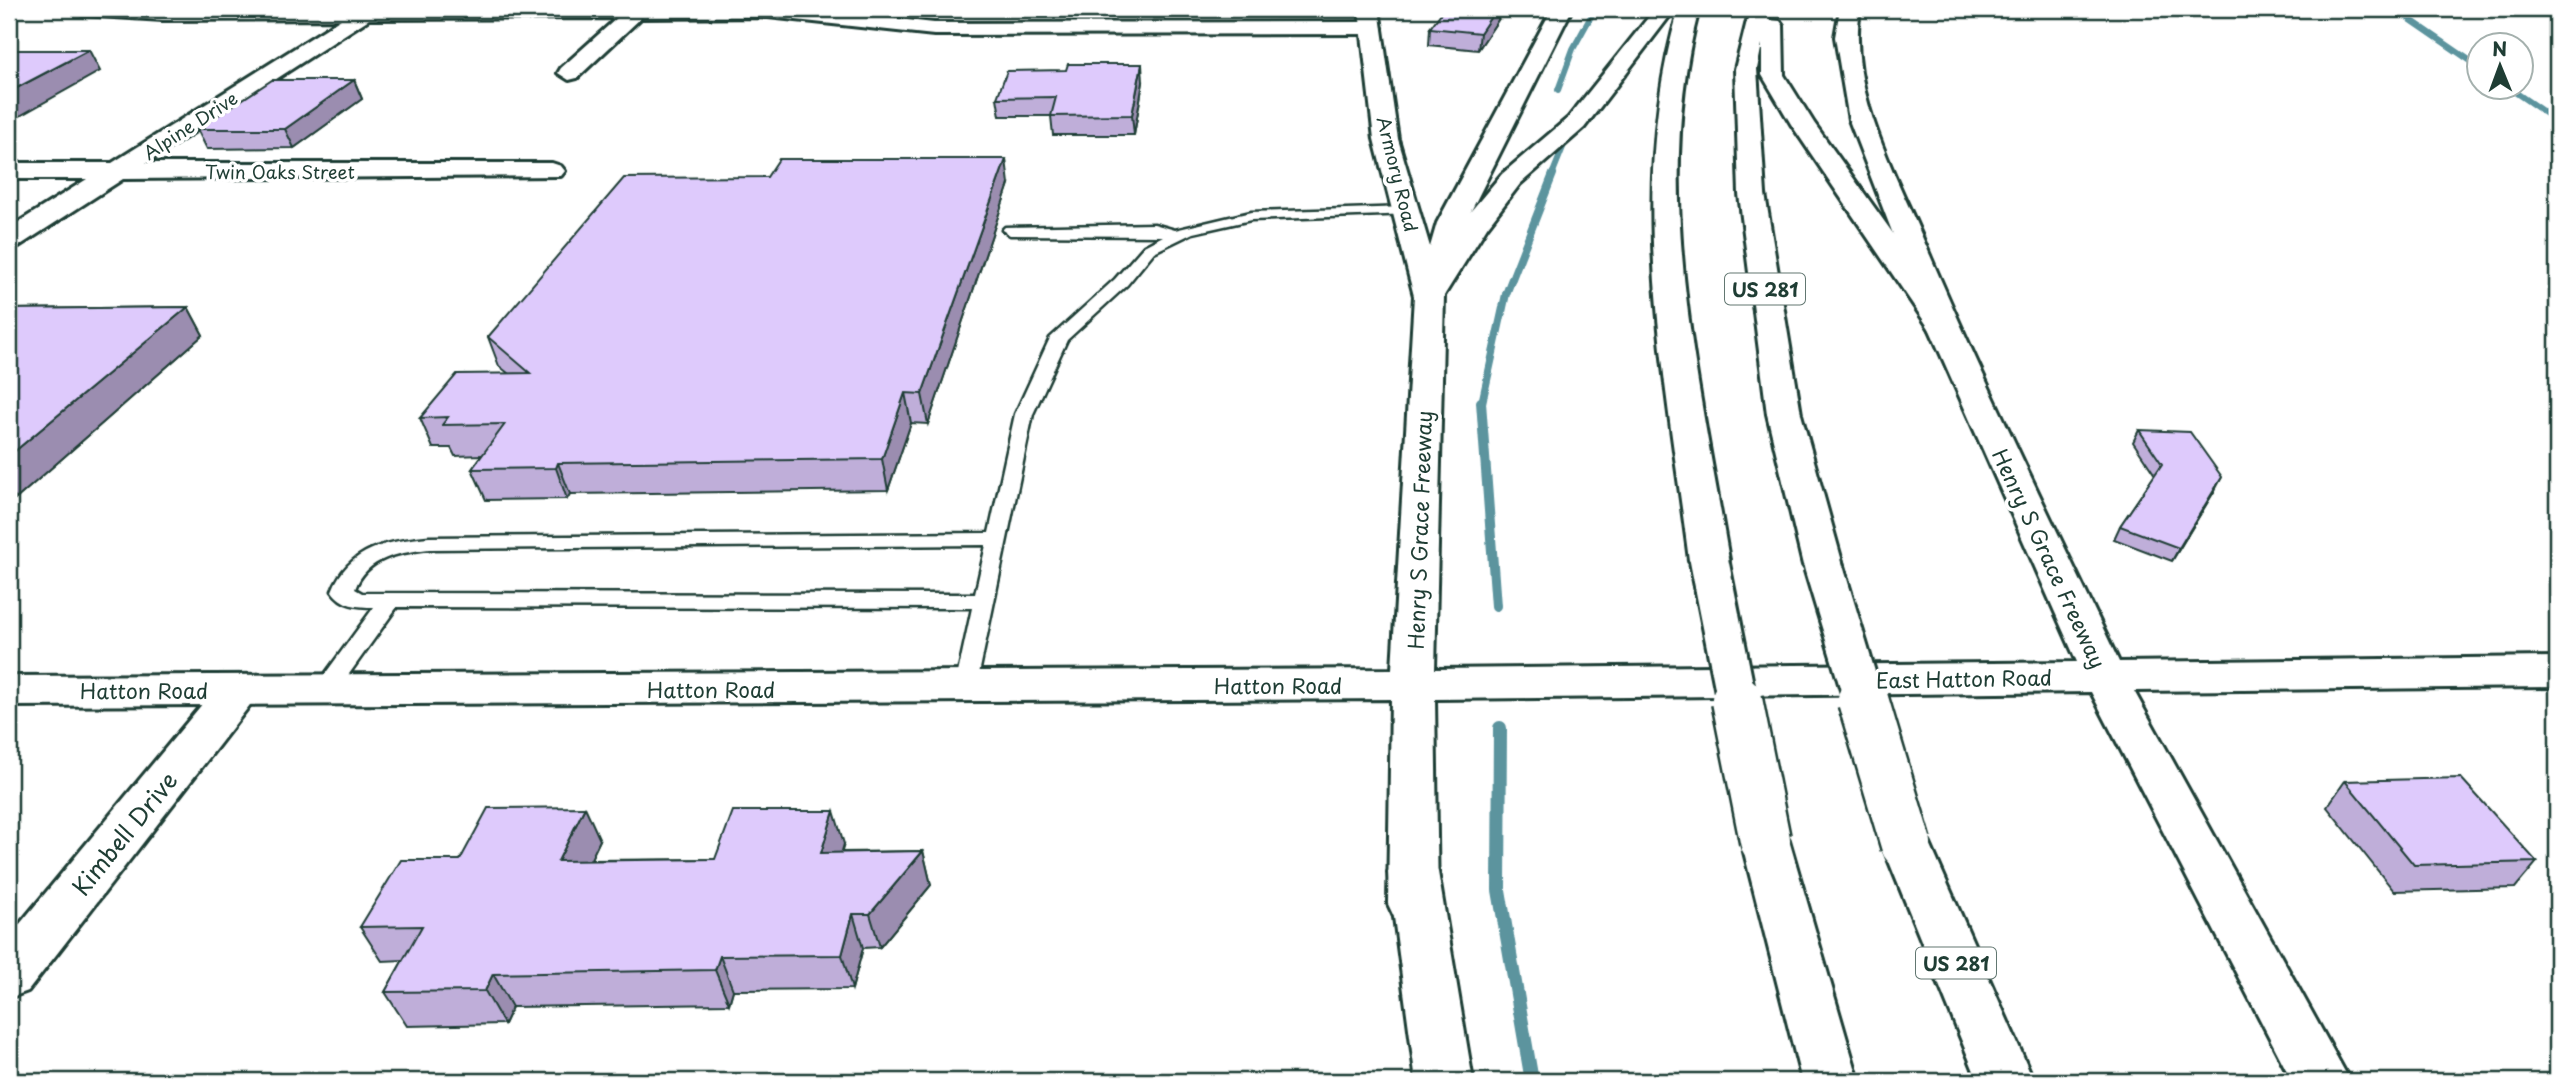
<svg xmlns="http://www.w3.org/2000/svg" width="2566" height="1090" font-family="'Playpen Sans',sans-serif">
  <rect width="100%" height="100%" fill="#fff"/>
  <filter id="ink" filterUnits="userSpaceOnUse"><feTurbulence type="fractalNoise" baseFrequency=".0143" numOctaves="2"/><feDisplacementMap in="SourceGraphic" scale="14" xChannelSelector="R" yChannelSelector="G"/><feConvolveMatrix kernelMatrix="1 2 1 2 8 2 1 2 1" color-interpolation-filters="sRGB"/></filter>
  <g filter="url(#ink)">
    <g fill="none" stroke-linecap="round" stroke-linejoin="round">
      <!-- stream-far3 -->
      <path stroke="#5b949e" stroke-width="6" d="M 2395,9 L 2478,66
        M 2509,88 L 2557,121
        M 1558,90 L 1573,49 L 1595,9
        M 1552,175 L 1564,145"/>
      <!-- stream-far2 -->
      <path stroke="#5b949e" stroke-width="8" d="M 1482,403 L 1506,294 L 1553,174"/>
      <!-- stream-far1 -->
      <path stroke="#5b949e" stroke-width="10" d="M 1481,402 L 1496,606"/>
      <!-- stream -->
      <path stroke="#5b949e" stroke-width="14" d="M 1500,728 L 1499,890 L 1532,1081"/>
      <defs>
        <path id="service" d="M 1407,207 L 1414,211 L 1412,214 L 1251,220 L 1193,233 L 1154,252 L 1127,285 L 1067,340 L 1033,414 L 975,693 L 959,693 L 955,687 L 972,608 L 397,607 L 334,695 L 318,695 L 314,689 L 374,607 C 358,607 342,606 332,591 C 349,548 387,541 429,537 L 989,533 L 1015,414 L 1050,338 L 1115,279 L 1144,246 L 1163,236 L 1010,235 L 1002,230 L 1005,227 L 1154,224 L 1175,230 L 1251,212 ZM 986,545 L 975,594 L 362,593 L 355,589 C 367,557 399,553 429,549 Z"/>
        <path id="minor" d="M 72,9 L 808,9 L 934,23 L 1372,22 L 1382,28 L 1372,34 L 934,35 L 768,17 L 641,18 L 577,78 L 569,80 L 558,73 L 561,68 L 617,18 L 369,19 L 146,163 L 552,163 L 561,166 L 565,171 L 561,176 L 123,179 L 19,246 L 9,248 L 9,228 L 87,179 L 9,179 L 9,163 L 112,163 L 341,19 L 163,20 L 82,15 Z
          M 238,675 L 253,679 L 260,690 L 253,701 L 28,991 L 9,998 L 9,937 L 223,679 Z"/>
        <path id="tertiary" d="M 1359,9 L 1379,9 L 1398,139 L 1430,247 L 1437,223 L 1552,9 L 1572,9 L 1465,223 L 1444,296 L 1435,669 L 2077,662 L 1930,330 L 1849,120 L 1835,37 L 1840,9 L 1860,9 C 1847,90 1896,174 1926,246 C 1986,387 2054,524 2119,662 L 2557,657 L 2557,687 L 2134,691 L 2350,1081 L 2292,1081 L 2091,692 L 1435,699 L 1438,904 L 1431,919 L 1413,925 L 1395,919 L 1388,904 L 1391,699 L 9,706 L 9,676 L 1392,669 L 1414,296 L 1374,139 Z"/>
        <path id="motorway" d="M 1655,9 L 1675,9 L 1584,128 L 1520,184 L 1487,227 L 1440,302 L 1429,305 L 1418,302 L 1414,296 L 1465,218 L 1502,174 L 1568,118 Z
          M 1679,9 L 1699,9 C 1651,190 1699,380 1729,560 L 1723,569 L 1709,572 L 1695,569 L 1689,560 C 1666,379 1625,188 1679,9 Z
          M 1750,9 L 1770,9 L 1768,20 L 1780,21 L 1783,25 L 1784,75 L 1814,123 L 1962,330 L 1957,337 L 1946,339 L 1935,337 L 1791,124 L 1762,75 L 1762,44 L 1757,69 L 1765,194 L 1801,414 L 1843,565 L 1837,574 L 1823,577 L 1809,574 L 1803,565 L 1767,414 L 1739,194 L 1735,69 Z
          M 1765,821 L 1782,827 L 1789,840 L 1859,1081 L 1802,1081 L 1741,840 L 1748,827 Z
          M 1906,825 L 1923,831 L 1930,844 L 2034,1081 L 1978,1081 L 1882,844 L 1889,831 Z
          M 1413,852 L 1431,858 L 1438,872 L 1473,1081 L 1416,1081 L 1388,872 L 1395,858 Z"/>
      </defs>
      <!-- service casing -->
      <use href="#service" stroke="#1f3d34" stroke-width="5"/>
      <!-- minor casing -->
      <use href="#minor" stroke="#1f3d34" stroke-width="6"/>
      <!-- tertiary casing -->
      <use href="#tertiary" stroke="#1f3d34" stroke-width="6"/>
      <!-- motorway casing -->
      <use href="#motorway" stroke="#1f3d34" stroke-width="6"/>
      <!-- service -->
      <use href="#service" fill="#fff" fill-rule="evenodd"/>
      <!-- minor -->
      <use href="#minor" fill="#fff" fill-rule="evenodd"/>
      <!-- tertiary -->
      <use href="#tertiary" fill="#fff" fill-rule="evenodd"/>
      <!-- motorway -->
      <use href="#motorway" fill="#fff" fill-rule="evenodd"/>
      <defs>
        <path id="motorway-bridge-far1" d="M 1709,560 L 1737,701
          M 1823,565 L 1864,701"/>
        <path id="motorway-bridge" d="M 1737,700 L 1765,840
          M 1863,700 L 1906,844"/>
      </defs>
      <!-- motorway-bridge-far1 casing -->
      <use href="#motorway-bridge-far1" stroke="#1f3d34" stroke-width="44" stroke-linecap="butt"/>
      <!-- motorway-bridge casing -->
      <use href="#motorway-bridge" stroke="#1f3d34" stroke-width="55" stroke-linecap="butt"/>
      <!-- motorway-bridge-far1 -->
      <use href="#motorway-bridge-far1" stroke="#fff" stroke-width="38"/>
      <!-- motorway-bridge -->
      <use href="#motorway-bridge" stroke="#fff" stroke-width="50"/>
    </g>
    <!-- wall -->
    <path fill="#bfaed9" stroke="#1f3d34" stroke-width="2" d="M 1153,9 L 1191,9 L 1190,18 L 1153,18 Z
      M 1276,9 L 1313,9 L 1313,17 L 1276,17 Z
      M 1498,20 L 1478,50 L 1429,45 L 1430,28 Z
      M 354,80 L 362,99 L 294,148 L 207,149 L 197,129 Z
      M 1143,82 L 1134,135 L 1053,135 L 1051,116 L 1000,116 L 997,98 Z
      M 1009,184 L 928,424 L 911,423 L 888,490 L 570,494 L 567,499 L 486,500 L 472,469 L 482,455 L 455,456 L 451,448 L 433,448 L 420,418 L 508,373 L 499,366 L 488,337 Z
      M 188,307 L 203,335 L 16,499 L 9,499 L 9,309 Z
      M 2139,430 L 2215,490 L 2172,561 L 2114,539 L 2120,526 L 2155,475 L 2133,442 Z
      M 2345,781 L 2537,862 L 2515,888 L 2394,891 L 2327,807 Z
      M 600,840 L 590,860 L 715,859 L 844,844 L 841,852 L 923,851 L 931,885 L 880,947 L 863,948 L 852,989 L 733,990 L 729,1004 L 512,1007 L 504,1024 L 407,1026 L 385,992 L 403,960 L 382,961 L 360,927 L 460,860 Z"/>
    <!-- shaded-wall -->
    <path fill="#9b8db0" stroke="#1f3d34" stroke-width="2" d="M 1496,9 L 1499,9 L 1498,20 L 1478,50 L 1480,33 Z
      M 89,50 L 100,71 L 9,122 L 9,92 Z
      M 1142,64 L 1143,82 L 1134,135 L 1132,115 Z
      M 354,80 L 362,99 L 294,148 L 285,129 Z
      M 1006,159 L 1009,184 L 928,424 L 922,394 Z
      M 188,307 L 203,335 L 16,499 L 9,488 L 9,456 Z
      M 905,393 L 911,423 L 888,490 L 882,459 Z
      M 558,463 L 570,494 L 567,499 L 556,468 Z
      M 2222,477 L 2215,490 L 2172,561 L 2179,548 Z
      M 585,807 L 600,840 L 574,895 L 558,861 Z
      M 834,811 L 844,844 L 832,886 L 821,853 Z
      M 923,851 L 931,885 L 880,947 L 870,914 Z
      M 853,914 L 863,948 L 852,989 L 842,955 Z
      M 720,956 L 733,990 L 729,1004 L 715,970 Z
      M 493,974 L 512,1007 L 504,1024 L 485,991 Z"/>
    <!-- building -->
    <path fill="#decafc" stroke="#1f3d34" stroke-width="2" d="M 1444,9 L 1496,9 L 1480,33 L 1430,28 Z
      M 9,50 L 89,50 L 9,92 Z
      M 1068,64 L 1142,64 L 1132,115 L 1051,116 L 1056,97 L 997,98 L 1007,71 L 1066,70 Z
      M 272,80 L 354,80 L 285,129 L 197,129 Z
      M 779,159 L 1006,159 L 922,394 L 905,393 L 882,459 L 558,463 L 556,468 L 472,469 L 505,424 L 442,425 L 448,417 L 420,418 L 457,374 L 530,373 L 488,337 L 624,178 L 767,177 Z
      M 188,307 L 9,456 L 9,309 Z
      M 2139,430 L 2190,432 L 2222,477 L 2179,548 L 2120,526 L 2162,464 Z
      M 2461,778 L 2537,862 L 2414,865 L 2345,781 Z
      M 585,807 L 558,861 L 715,859 L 733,811 L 834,811 L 821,853 L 923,851 L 870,914 L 853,914 L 842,955 L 720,956 L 715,970 L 493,974 L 485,991 L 385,992 L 422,926 L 360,927 L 401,860 L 460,860 L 488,808 Z"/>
  </g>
  <g text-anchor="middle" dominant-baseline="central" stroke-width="7" stroke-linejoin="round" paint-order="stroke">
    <!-- far-street labels -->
    <g font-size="18" fill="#1f3d34" stroke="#fff">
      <text transform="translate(190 125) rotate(-33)">Alpine Drive</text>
      <text x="280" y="171">Twin Oaks Street</text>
      <text transform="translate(1398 174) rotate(76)">Armory Road</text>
    </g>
    <!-- shield labels -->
    <g fill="#fff" stroke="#627771" stroke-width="2">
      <rect x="1725" y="273.5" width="80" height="31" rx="5"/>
      <rect x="1916" y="947.5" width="80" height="31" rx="5"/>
    </g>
    <g font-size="19" font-weight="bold" fill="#1f3d34">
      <text x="1765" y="289">US 281</text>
      <text x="1956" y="963">US 281</text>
    </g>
    <!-- street labels -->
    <g font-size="21" fill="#1f3d34" stroke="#fff">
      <text transform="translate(1419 530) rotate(-88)">Henry S Grace Freeway</text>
      <text transform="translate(2050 558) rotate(65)">Henry S Grace Freeway</text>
      <text transform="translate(1964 678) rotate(-1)">East Hatton Road</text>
      <text x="1278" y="685">Hatton Road</text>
      <text x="711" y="689">Hatton Road</text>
      <text x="144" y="690">Hatton Road</text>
    </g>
    <!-- near-street labels -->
    <g font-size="24" fill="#1f3d34" stroke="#fff">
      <text transform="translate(124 833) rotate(-51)">Kimbell Drive</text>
    </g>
  </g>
  <!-- margin -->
  <rect width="2566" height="1090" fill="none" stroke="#fff" stroke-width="35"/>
  <rect x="18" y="18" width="2531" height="1055" fill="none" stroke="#1f3d34" stroke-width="2.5" filter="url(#ink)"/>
  <!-- north arrow -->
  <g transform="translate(2500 66) rotate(359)"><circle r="33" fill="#ffffff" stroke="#a5b1ae" stroke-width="2"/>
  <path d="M0-5L12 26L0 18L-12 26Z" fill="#1f3d34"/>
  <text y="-10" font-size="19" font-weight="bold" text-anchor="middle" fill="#1f3d34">N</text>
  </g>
</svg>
